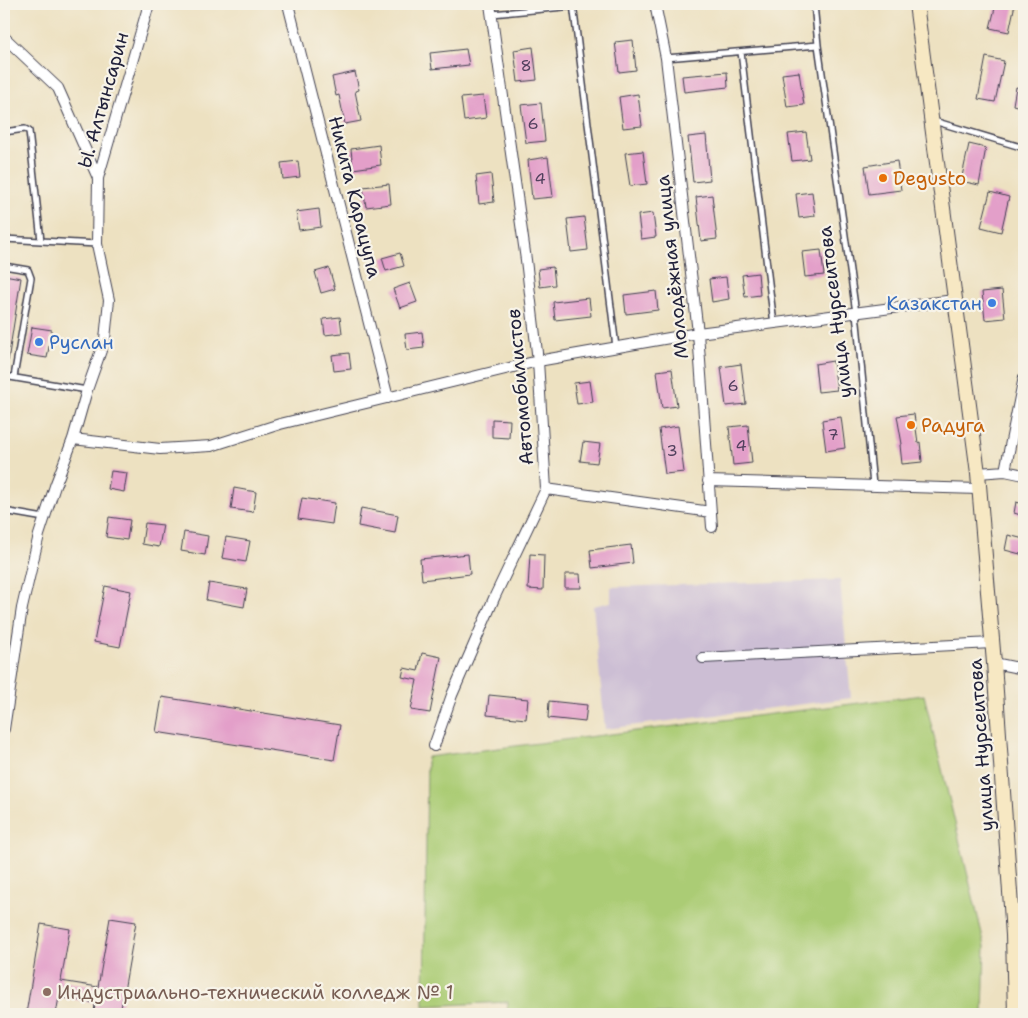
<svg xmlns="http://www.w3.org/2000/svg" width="1028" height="1018" font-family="'Shantell Sans',sans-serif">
  <rect width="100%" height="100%" fill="#f7f3e8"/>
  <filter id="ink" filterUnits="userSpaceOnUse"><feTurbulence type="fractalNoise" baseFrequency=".02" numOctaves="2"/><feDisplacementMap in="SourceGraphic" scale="10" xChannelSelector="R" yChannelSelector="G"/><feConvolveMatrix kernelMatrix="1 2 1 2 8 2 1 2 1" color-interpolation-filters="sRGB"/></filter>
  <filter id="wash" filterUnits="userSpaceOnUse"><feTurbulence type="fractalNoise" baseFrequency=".0096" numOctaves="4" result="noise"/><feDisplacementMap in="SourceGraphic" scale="20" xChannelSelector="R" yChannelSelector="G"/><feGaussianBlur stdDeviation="1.12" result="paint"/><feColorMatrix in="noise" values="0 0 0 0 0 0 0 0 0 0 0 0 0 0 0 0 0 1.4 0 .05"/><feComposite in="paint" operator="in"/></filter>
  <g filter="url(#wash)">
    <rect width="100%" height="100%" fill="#ede1c1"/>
    <!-- industrial -->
    <path fill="#ccbed4" d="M 840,580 L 851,698 L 605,729 L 593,606 L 611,602 L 611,587 Z"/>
    <!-- green -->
    <path fill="#abcc74" stroke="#667758" d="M 924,695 L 985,946 L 983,1014 L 507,1014 L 508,1002 L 424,1006 L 427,757 Z"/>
    <g id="blocks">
      <!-- building -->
      <path fill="#e39fc9" d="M 996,4 L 1015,4 L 1009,32 L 990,28 Z
        M 633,40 L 636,70 L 619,72 L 615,42 Z
        M 533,47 L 537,80 L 518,82 L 514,50 Z
        M 466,49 L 469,65 L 432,69 L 430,53 Z
        M 986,57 L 1004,61 L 995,102 L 978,99 Z
        M 355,72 L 359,90 L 355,91 L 361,121 L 345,124 L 339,95 L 336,96 L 332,77 Z
        M 727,72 L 728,87 L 684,92 L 682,76 Z
        M 799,72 L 804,105 L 787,107 L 782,74 Z
        M 1016,87 L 1024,89 L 1024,108 L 1013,105 Z
        M 638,94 L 642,126 L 623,128 L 619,97 Z
        M 483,96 L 486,118 L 464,121 L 461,98 Z
        M 541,103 L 545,141 L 526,143 L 521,105 Z
        M 806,132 L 810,159 L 792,161 L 788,134 Z
        M 706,135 L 710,180 L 693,182 L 688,137 Z
        M 969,144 L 986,148 L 979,185 L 961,181 Z
        M 379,145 L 381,165 L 353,169 L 351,149 Z
        M 643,151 L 647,184 L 630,186 L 625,153 Z
        M 548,157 L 553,197 L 532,199 L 528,160 Z
        M 298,161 L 300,177 L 283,179 L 281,163 Z
        M 897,161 L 901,190 L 869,194 L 865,166 Z
        M 491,174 L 494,202 L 479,204 L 476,176 Z
        M 389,184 L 391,204 L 366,207 L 363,187 Z
        M 812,192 L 815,216 L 799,218 L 796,194 Z
        M 990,192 L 1009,197 L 1001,232 L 981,227 Z
        M 712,195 L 717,239 L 701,241 L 696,197 Z
        M 319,209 L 321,227 L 299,230 L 296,212 Z
        M 653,213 L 656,237 L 641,239 L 638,215 Z
        M 584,217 L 588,250 L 571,252 L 567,219 Z
        M 821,250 L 824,275 L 805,277 L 802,252 Z
        M 400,253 L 404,266 L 386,271 L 382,258 Z
        M 553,267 L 555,285 L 540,287 L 538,269 Z
        M 329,268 L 335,289 L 321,293 L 315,272 Z
        M 758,273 L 760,295 L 745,297 L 742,275 Z
        M 4,275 L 21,278 L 8,361 L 4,360 Z
        M 726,277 L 729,299 L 712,302 L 709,279 Z
        M 410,283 L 417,302 L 400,308 L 393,289 Z
        M 1002,290 L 1005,318 L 985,320 L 982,292 Z
        M 656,291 L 658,310 L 626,314 L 624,295 Z
        M 589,298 L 591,316 L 555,320 L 553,302 Z
        M 340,317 L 342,333 L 325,335 L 323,319 Z
        M 32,327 L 52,330 L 47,358 L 27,355 Z
        M 422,332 L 424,348 L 407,350 L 405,334 Z
        M 349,353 L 351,369 L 334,371 L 332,355 Z
        M 833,361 L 837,390 L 818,392 L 815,364 Z
        M 741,364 L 746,404 L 726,406 L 721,367 Z
        M 672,369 L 677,406 L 662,408 L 657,371 Z
        M 590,381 L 593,402 L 577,404 L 574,383 Z
        M 914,414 L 918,443 L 920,442 L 922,462 L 902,464 L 900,445 L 902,444 L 897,416 Z
        M 841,417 L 845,448 L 826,451 L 822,420 Z
        M 492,419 L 510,420 L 509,438 L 492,437 Z
        M 748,425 L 752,463 L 733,465 L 729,427 Z
        M 678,426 L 684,472 L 665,474 L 659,429 Z
        M 583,442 L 600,444 L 597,463 L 580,461 Z
        M 111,471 L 127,473 L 124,492 L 108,489 Z
        M 234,488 L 256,492 L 253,512 L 231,509 Z
        M 302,498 L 335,503 L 332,524 L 298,519 Z
        M 1016,502 L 1024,504 L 1024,516 L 1014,513 Z
        M 361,508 L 398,515 L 395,533 L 358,526 Z
        M 109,517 L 130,520 L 127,540 L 106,537 Z
        M 145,523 L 163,525 L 159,547 L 142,544 Z
        M 184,532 L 208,536 L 205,555 L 181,551 Z
        M 1008,535 L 1024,539 L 1024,555 L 1005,550 Z
        M 226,537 L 250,541 L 246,562 L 222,558 Z
        M 631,545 L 633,563 L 592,568 L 590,550 Z
        M 468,554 L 470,574 L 422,580 L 420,559 Z
        M 530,554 L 544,555 L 543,590 L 528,589 Z
        M 565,574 L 580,574 L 581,588 L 565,588 Z
        M 209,583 L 247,589 L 244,607 L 206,600 Z
        M 105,586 L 131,591 L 120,647 L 94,642 Z
        M 422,653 L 441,657 L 430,713 L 411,710 L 417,680 L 402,677 L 404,668 L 418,671 Z
        M 489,695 L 528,699 L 526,719 L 487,715 Z
        M 162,697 L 340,725 L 334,760 L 156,732 Z
        M 549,701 L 587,705 L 585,722 L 548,718 Z
        M 110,918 L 136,922 L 120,1014 L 94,1014 L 95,1003 L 59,997 L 56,1014 L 26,1014 L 41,924 L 70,929 L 61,981 L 98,987 Z"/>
    </g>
  </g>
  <g filter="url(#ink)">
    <use href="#blocks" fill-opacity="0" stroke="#403f4f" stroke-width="1"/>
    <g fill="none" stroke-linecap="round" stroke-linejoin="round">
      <defs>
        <path id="service" d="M 573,4 L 616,347
          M 814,4 L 818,45
          M 492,14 L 574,6
          M 741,52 L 774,324
          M 666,58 L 818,45 L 856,313 L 873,485
          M 934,121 L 1024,148
          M 4,132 L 25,129 L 29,131 L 41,241
          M 4,239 L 97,244
          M 4,266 L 28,270 L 31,278 L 14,377
          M 4,376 L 87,390
          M 4,511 L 44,518"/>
        <path id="minor" d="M 288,4 L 388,398
          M 655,4 L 666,58 L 698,333 L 712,527
          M 4,37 L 58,88 L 98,178
          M 73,439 L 160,449 L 211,446 L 280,424 L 538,361 L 698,333 L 954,300
          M 1005,471 L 1024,475
          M 978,473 L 1005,471 L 1024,377
          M 708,481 L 979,489
          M 546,489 L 711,512
          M 703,658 L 992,643
          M 994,663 L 1024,669
          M 4,729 L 22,608 L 39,535 L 55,486 L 73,439 L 87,390 L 105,339 L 109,300 L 97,244 L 98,178 L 149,4
          M 434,746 L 452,695 L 495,596 L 546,489 L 538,361 L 526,260 L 490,4"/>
        <path id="secondary" d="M 916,4 L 978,473 L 994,663 L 1013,935 L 1015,1014"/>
      </defs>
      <!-- service casing -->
      <use href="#service" stroke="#403f4f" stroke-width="8"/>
      <!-- minor casing -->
      <use href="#minor" stroke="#403f4f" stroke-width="12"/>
      <!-- secondary casing -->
      <use href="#secondary" stroke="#403f4f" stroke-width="16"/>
      <!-- service -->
      <use href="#service" stroke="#fff" stroke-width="5"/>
      <!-- minor -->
      <use href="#minor" stroke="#fff" stroke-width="10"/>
      <!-- secondary -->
      <use href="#secondary" stroke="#f7e8c3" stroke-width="14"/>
    </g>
  </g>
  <!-- markers -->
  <g fill="#e8710a" stroke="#f7f3e8" stroke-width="2">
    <circle cx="883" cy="178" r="5"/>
    <circle cx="911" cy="425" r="5"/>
  </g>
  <g fill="#3f7fe0" stroke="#f7f3e8" stroke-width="2">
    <circle cx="992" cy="303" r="5"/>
    <circle cx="39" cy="342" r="5"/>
  </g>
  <circle fill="#8d6e63" stroke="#f7f3e8" stroke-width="2" cx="47" cy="992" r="5"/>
  <g text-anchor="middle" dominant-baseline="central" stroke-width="4.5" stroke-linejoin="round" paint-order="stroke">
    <!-- number labels -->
    <g font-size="16" fill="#52415e">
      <text x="526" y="65">8</text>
      <text x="533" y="123">6</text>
      <text x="540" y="178">4</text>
      <text x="733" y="385">6</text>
      <text x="833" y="434">7</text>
      <text x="741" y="445">4</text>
      <text x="672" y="450">3</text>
    </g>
    <!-- street labels -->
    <g font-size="19" fill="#22223b" stroke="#f7f3e8">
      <text transform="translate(103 100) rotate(-74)">Ы. Алтынсарин</text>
      <text transform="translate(355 197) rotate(76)">Никита Карацупа</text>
      <text transform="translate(672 267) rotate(-96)">Молодёжная улица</text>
      <text transform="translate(835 312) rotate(-97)">улица Нурсеитова</text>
      <text transform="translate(520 387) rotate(-95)">Автомобилистов</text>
      <text transform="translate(981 745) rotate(-94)">улица Нурсеитова</text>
    </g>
    <!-- food labels -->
    <g font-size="19" fill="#c56008" stroke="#f7f3e8" text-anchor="start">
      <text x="893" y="178">Degusto</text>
      <text x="921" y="425">Радуга</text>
    </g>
    <!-- shop labels -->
    <g font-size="19" fill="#366cbe" stroke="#f7f3e8" text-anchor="end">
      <text x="982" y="303">Казакстан</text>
      <text x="49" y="342" text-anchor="start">Руслан</text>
    </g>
    <!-- education labels -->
    <g font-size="19" fill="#785e54" stroke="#f7f3e8" text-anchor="start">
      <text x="57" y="992">Индустриально-технический колледж № 1</text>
    </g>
  </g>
  <!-- margin -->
  <rect width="1028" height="1018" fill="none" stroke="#f7f3e8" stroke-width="20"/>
</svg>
